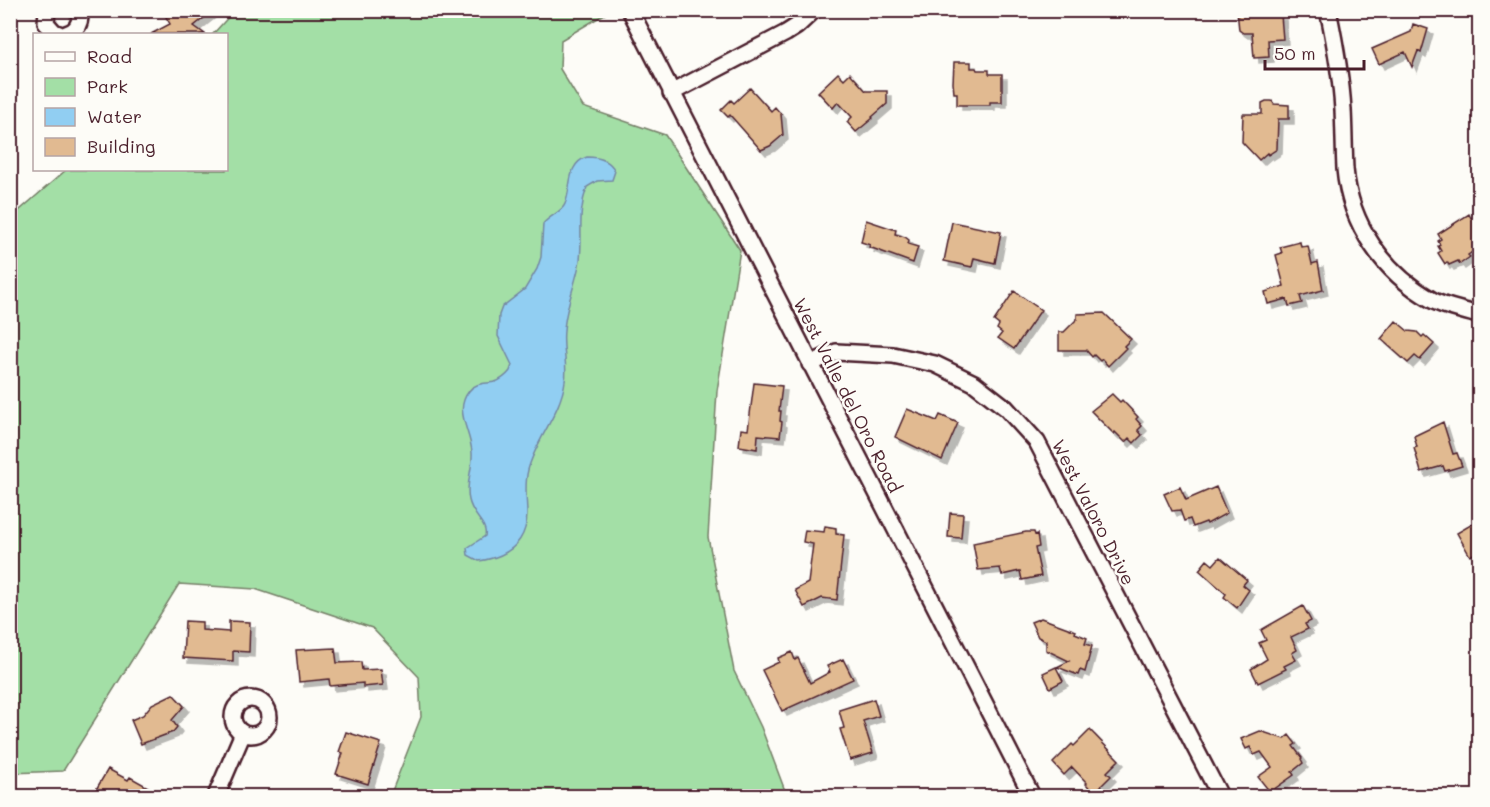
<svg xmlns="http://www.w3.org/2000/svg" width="1490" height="807" font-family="Mali,sans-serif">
  <defs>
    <filter id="shadow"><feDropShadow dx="5" dy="5" stdDeviation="0" flood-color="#0004"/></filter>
  </defs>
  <rect width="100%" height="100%" fill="#fdfcf7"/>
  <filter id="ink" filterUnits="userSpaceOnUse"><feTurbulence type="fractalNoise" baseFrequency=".0167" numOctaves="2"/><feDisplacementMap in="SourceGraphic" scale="12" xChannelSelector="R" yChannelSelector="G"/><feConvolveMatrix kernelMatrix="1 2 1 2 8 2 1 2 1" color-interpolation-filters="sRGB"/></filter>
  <g filter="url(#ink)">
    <!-- green -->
    <path fill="#a3dfa6" stroke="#767f68" stroke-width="1.5" d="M 400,10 L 403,15 L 441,10 L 610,11 L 561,40 L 560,69 L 583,107 L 665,135 L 740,250 L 717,391 L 708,537 L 734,671 L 761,727 L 787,796 L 390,796 L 421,717 L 419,677 L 372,628 L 255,589 L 179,584 L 63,771 L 11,773 L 10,225 L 13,216 L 66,170 L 226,170 L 226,34 L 213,34 L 234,11 Z"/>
    <!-- water -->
    <path fill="#91cef2" stroke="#7588a2" stroke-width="1.5" d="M 587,157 C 598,157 610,160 615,171 L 612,180 L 597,181 L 587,187 C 577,215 583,233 580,260 C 576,284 565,307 564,331 C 562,348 568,365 565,381 C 561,413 536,439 528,470 C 524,485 527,500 527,515 C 526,545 506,557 479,561 L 468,555 L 467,548 L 485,536 C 488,524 472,516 469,500 C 465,485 473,469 472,453 C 471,431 453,411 469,391 C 476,382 485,384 495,382 C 501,380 506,376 510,371 L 512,365 L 498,336 L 499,315 L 502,307 L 525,289 L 537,269 L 541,257 L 543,224 C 549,216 562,212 565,204 C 572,188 566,164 587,157 Z"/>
    <!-- building -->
    <path fill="#e1ba91" stroke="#4a1f2b" stroke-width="1.5" filter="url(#shadow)" d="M 162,10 L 214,10 L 194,26 L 205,34 L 151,34 L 170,24 Z
      M 1237,10 L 1277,10 L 1277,15 L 1281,15 L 1283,39 L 1268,40 L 1269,57 L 1254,58 L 1252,33 L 1243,33 L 1239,30 Z
      M 1413,24 L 1428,29 L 1421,53 L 1418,51 L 1412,67 L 1405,52 L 1379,64 L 1372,49 L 1411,32 Z
      M 954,62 L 971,62 L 971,68 L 976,68 L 977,70 L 989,70 L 989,74 L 1002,74 L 1002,102 L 990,102 L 990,105 L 957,105 L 957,93 L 954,93 L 953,83 Z
      M 838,73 L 844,79 L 850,73 L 866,91 L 887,91 L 887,104 L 872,117 L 873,118 L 856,132 L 847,122 L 852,117 L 838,102 L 833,108 L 818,92 Z
      M 750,88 L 771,111 L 775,107 L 781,114 L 783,135 L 770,146 L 761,150 L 730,115 L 728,117 L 721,110 L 731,100 L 734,103 Z
      M 1266,101 L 1272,101 L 1274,104 L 1289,105 L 1289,119 L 1278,119 L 1277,149 L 1268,155 L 1267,153 L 1259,160 L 1242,142 L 1243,114 L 1262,114 L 1262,103 Z
      M 1479,213 L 1479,247 L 1468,255 L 1470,257 L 1460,264 L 1458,261 L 1449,265 L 1447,262 L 1445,264 L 1438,253 L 1441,251 L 1438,246 L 1440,245 L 1438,241 L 1441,239 L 1438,234 L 1469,214 L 1471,218 Z
      M 866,220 L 896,230 L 895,234 L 905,237 L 909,240 L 908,244 L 918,247 L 913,263 L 869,247 L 870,245 L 861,242 Z
      M 952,222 L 1001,232 L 995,263 L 974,258 L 972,267 L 944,261 Z
      M 1300,242 L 1301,247 L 1308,246 L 1312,264 L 1318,262 L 1323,290 L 1300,296 L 1302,303 L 1289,306 L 1287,299 L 1268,304 L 1265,292 L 1284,286 L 1276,255 L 1282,253 L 1280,247 Z
      M 1014,291 L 1041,310 L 1014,349 L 998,338 L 1002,333 L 997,329 L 999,325 L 994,321 Z
      M 1104,313 L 1131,339 L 1124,346 L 1126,348 L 1108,366 L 1102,359 L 1100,361 L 1094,355 L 1092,357 L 1086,350 L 1059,350 L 1059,332 L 1064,332 L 1077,319 L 1077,314 Z
      M 1396,321 L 1408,331 L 1417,332 L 1422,337 L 1424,335 L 1434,344 L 1420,360 L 1415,356 L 1408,363 L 1381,339 Z
      M 754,383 L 782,386 L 779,411 L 781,411 L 780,421 L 782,422 L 780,437 L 758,435 L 757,449 L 739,446 L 741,429 L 748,430 Z
      M 1112,394 L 1120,402 L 1122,400 L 1138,417 L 1136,419 L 1142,426 L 1138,430 L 1142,435 L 1134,443 L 1129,438 L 1125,442 L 1115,432 L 1114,434 L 1091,411 Z
      M 907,409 L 937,421 L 940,415 L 958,423 L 942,460 L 895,437 Z
      M 1443,422 L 1453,454 L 1457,453 L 1462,466 L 1445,471 L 1443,466 L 1421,472 L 1414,448 L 1417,447 L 1414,436 Z
      M 1180,487 L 1186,500 L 1216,487 L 1227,513 L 1207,524 L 1206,522 L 1193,527 L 1190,519 L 1184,521 L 1180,510 L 1172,511 L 1164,494 Z
      M 950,513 L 963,514 L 961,538 L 948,537 Z
      M 1479,520 L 1479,551 L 1470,556 L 1457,533 Z
      M 825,526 L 836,528 L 836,534 L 844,535 L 837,600 L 822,598 L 804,607 L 795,590 L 808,583 L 813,544 L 803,542 L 805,530 L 824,532 Z
      M 1026,532 L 1034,532 L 1035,535 L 1037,534 L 1039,547 L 1035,548 L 1041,576 L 1022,580 L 1020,571 L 1002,575 L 1000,568 L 978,570 L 973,543 Z
      M 1220,557 L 1247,580 L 1243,585 L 1249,590 L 1237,608 L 1224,597 L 1226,594 L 1199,570 L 1207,560 L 1213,565 Z
      M 1303,606 L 1311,621 L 1305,624 L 1308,629 L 1291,637 L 1297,650 L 1292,653 L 1296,660 L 1284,666 L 1286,669 L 1258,683 L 1251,669 L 1267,659 L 1259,643 L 1266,640 L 1261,630 Z
      M 1041,618 L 1076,631 L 1075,633 L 1087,638 L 1085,644 L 1092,646 L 1085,672 L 1080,670 L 1078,675 L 1057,667 L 1069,661 L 1046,650 L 1046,641 L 1038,637 L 1031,622 Z
      M 185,621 L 202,622 L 202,630 L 229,632 L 229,621 L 250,622 L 249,652 L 233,651 L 233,661 L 183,658 Z
      M 335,648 L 337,663 L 361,662 L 362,670 L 381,669 L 383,685 L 363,687 L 363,683 L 330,686 L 329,679 L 299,682 L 296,650 Z
      M 792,652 L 795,660 L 798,658 L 810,683 L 830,672 L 827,666 L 843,659 L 853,679 L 782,711 L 762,670 L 779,662 L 778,658 Z
      M 1056,667 L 1063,681 L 1050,688 L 1043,673 Z
      M 173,694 L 184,706 L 172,720 L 177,727 L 173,732 L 141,744 L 131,720 L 143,715 L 152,704 Z
      M 874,699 L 879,716 L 863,721 L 873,753 L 850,760 L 840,729 L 844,728 L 839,710 Z
      M 1090,730 L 1119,760 L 1107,772 L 1111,776 L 1094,793 L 1086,784 L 1087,783 L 1072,767 L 1064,775 L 1053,763 L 1072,744 L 1074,746 Z
      M 1260,731 L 1284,739 L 1289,735 L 1296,744 L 1293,746 L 1302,758 L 1301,759 L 1303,763 L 1292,772 L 1294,775 L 1270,792 L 1258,777 L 1272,767 L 1261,752 L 1254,755 L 1250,747 L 1246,749 L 1241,739 Z
      M 346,732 L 381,743 L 368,784 L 336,774 L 343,753 L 339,752 Z
      M 108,769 L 128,780 L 130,777 L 164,796 L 101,796 L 94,793 Z"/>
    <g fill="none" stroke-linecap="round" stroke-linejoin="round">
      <defs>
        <path id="minor" d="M 47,10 L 46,23 L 54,32 L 59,34
          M 630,10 L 1032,796
          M 1328,10 C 1335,43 1341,76 1343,110 C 1344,129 1344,149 1345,169 C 1350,225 1384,273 1432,300 C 1446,308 1465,310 1480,316
          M 66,34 C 77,31 82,22 79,10
          M 671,93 L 786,33 L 797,26 L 814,10
          M 810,364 L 836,352 L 893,355 L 935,364 L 974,383 L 1006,408 L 1037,442 L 1220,796
          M233 717a18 18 0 1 1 36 0a18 18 0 1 1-36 0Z
          M 216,796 L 243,733"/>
      </defs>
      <!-- minor casing -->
      <use href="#minor" stroke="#4a1f2b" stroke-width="20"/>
      <!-- minor -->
      <use href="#minor" stroke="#fdfcf7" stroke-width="15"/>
    </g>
  </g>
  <g text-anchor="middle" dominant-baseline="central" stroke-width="5" stroke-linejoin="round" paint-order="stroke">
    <!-- street labels -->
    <g font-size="18" fill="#4a1f2b" stroke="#fdfcf7">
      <text transform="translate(848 395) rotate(63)">West Valle del Oro Road</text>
      <text transform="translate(1094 512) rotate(63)">West Valoro Drive</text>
    </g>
  </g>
  <!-- margin -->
  <rect width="1490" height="807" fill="none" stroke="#fdfcf7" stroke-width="36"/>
  <rect x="18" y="18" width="1454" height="771" fill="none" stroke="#4a1f2b" stroke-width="2" filter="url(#ink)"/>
  <!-- legend -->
  <rect x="33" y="33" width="195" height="138" fill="#fdfcf7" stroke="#b5a4a5" stroke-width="1.5"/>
  <rect x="45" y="52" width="30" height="9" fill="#fdfcf7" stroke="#b5a4a5" stroke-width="1.5"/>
  <text x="87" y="63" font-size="18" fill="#4a1f2b">Road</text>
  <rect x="45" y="78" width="30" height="18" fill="#a3dfa6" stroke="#b5a4a5" stroke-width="1.5"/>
  <text x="87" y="93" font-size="18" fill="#4a1f2b">Park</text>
  <rect x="45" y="108" width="30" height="18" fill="#91cef2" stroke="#b5a4a5" stroke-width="1.5"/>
  <text x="87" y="123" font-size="18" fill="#4a1f2b">Water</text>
  <rect x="45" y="138" width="30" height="18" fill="#e1ba91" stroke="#b5a4a5" stroke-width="1.5"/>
  <text x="87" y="153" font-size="18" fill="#4a1f2b">Building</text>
  <!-- scale -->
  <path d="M1265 60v9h99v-9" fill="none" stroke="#4a1f2b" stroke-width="3"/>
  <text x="1274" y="60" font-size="18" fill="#4a1f2b" stroke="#fdfcf7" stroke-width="4.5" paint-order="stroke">50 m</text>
</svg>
